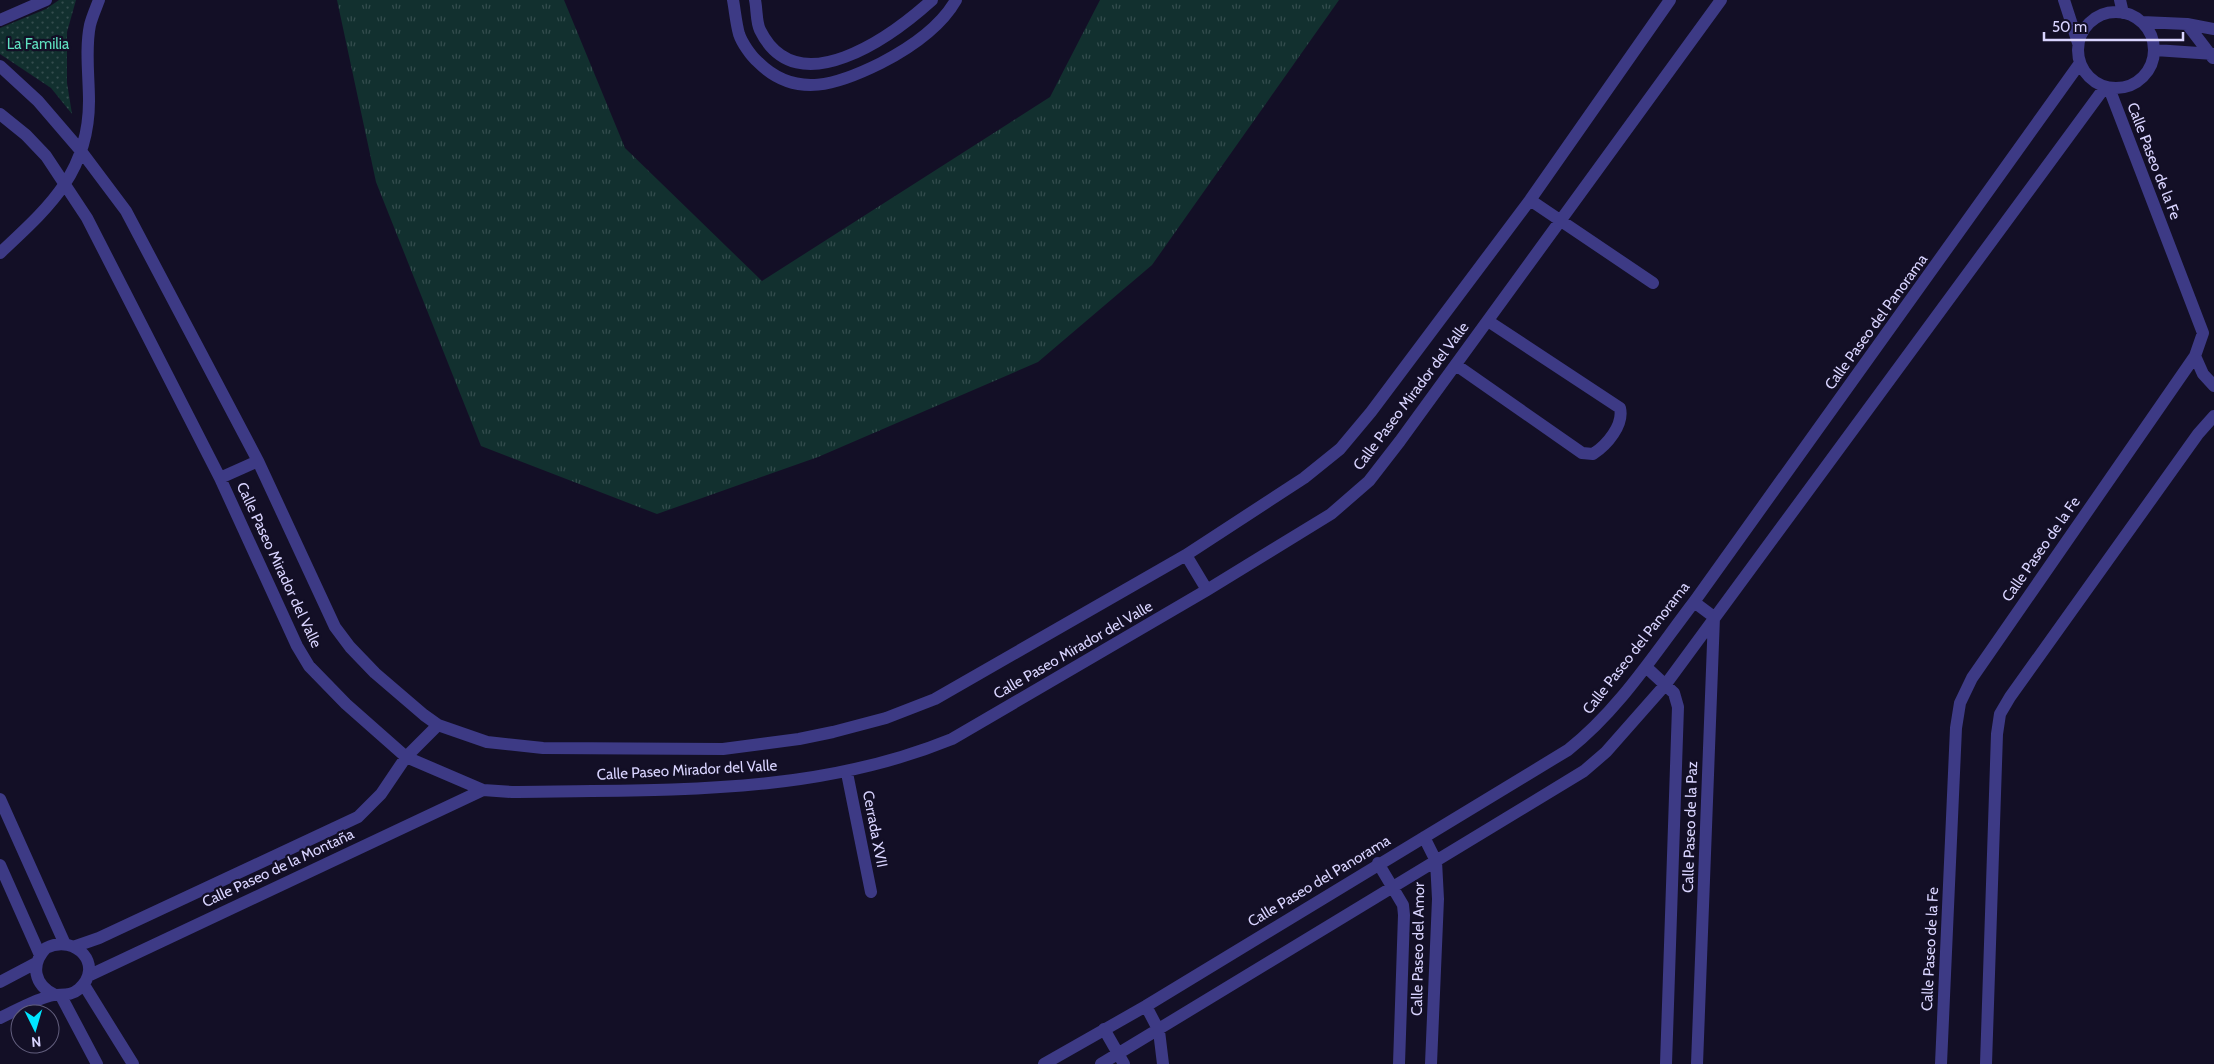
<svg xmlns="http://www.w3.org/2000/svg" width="2214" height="1064" font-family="Cabin,sans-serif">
  <defs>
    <pattern id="grass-tufts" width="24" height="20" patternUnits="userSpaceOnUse" patternTransform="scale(1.25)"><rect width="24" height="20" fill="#12302f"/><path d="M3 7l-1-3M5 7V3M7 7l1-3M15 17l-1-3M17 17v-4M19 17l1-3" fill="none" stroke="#344d4e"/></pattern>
    <pattern id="park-dots" width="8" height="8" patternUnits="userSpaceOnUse" patternTransform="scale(1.25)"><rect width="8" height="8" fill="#12302f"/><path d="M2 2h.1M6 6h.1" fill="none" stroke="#344d4e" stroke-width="1.8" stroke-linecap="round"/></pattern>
  </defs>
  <rect width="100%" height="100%" fill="#130f26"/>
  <!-- grass -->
  <path fill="url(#grass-tufts)" d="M 337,0 L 564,0 L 625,148 L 762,281 L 1050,97 L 1100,0 L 1339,0 L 1152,265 L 1038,362 L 818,457 L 657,514 L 481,446 L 376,182 Z"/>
  <!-- park -->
  <path fill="url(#park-dots)" d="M 59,0 L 76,0 L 67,32 L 67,83 L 72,114 L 51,88 L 0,54 L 0,28 L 46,9 Z"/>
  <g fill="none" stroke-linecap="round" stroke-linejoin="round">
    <!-- minor -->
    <path stroke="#3d3a85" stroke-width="12" d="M 733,0 C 735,11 736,23 739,34 C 742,43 751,56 758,62 C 796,100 839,84 881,63 C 910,48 940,28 956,0
      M 755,0 C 757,9 756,22 760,30 C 797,106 892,36 932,0
      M 2064,0 L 2078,43
      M 2120,0 L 2123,13
      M2078 50a38 38 0 1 1 76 0a38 38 0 1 1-76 0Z
      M 0,20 L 46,0
      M 2142,22 L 2187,24 L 2214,29
      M 2187,24 L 2213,58
      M 2155,50 L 2214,54
      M 0,66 L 38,101 L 81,151 L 126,211 L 258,461 L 335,627 L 350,647 L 375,673 L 424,715 L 438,725 L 487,742 L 543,748 L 723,749 L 799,739 L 833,732 L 886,718 L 935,699 L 1186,555 L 1304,478 L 1340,449 L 1371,412 L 1530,200 L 1670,0
      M 0,114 L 26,135 L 46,156 L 87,218 L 220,478 L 297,646 L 309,666 L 346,704 L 406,757 L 483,790 L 512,792 C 663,789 810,797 952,739 L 1207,590 L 1331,514 L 1369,481 L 1400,441 L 1721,0
      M 1530,200 L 1653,283
      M 0,253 C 48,208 89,173 89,101 C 89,76 85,49 90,25 C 92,17 96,8 99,0
      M 2195,356 L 2203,374 L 2214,386
      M 1456,365 L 1582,453 L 1593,454 C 1607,445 1624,425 1620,408 L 1488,321
      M 220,478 L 258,461
      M 1186,555 L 1207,590
      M 1694,602 L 1714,617 L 1697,1064
      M 1646,667 L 1674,693 L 1678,707 L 1666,1064
      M 847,773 L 871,892
      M 0,799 L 64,942
      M 1424,837 L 1436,861 L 1438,899 L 1431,1064
      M 1378,863 L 1403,905 L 1404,915 L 1399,1064
      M 0,865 L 40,955
      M 76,946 L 99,938 L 358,817 L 381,794 L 406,757 L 438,725
      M 88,976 L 483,790
      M 0,982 L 36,963
      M 84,985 L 133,1064
      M 61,996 L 97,1064
      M 1146,1006 L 1159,1031 L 1163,1064
      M 0,1018 C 17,1010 35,999 54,995 C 63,994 71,996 79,989 C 105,966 76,933 46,948 C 30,965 34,985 55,995
      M 1104,1029 L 1124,1064
      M 1044,1064 L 1146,1006 L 1568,750 C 1619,710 1655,653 1694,602 L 2080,63
      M 1101,1064 L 1584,771 L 1606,752 L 1666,684 L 2105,87
      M 1941,1064 L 1956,728 L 1960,703 L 1972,678 L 2195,356 L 2203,333 L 2109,88
      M 1986,1064 L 1997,734 L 2000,714 L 2010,697 L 2198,434 L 2214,416"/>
  </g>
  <g text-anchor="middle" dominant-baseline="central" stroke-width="4.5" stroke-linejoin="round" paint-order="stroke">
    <!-- park labels -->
    <g font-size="15" fill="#5fe0c0" stroke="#130f26">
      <text x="38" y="44">La Familia</text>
    </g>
    <!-- street labels -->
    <g font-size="15" fill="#d9d4ff" stroke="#130f26">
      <text transform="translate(2154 161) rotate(69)">Calle Paseo de la Fe</text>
      <text transform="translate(1876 322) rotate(-54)">Calle Paseo del Panorama</text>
      <text transform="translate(1411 396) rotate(-53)">Calle Paseo Mirador del Valle</text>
      <text transform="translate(2041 549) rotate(-55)">Calle Paseo de la Fe</text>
      <text transform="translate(279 565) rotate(65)">Calle Paseo Mirador del Valle</text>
      <text transform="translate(1636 648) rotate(-52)">Calle Paseo del Panorama</text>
      <text transform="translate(1073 650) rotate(-30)">Calle Paseo Mirador del Valle</text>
      <text transform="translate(687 770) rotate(-3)">Calle Paseo Mirador del Valle</text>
      <text transform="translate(1690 827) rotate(-88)">Calle Paseo de la Paz</text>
      <text transform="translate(875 829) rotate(79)">Cerrada XVII</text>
      <text transform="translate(278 868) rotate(-25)">Calle Paseo de la Montaña</text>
      <text transform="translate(1319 881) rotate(-31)">Calle Paseo del Panorama</text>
      <text transform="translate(1418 949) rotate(-89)">Calle Paseo del Amor</text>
      <text transform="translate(1930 949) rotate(-87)">Calle Paseo de la Fe</text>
    </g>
  </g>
  <!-- north arrow -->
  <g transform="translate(35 1029) rotate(175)"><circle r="24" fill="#130f26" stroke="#625e7d"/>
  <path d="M0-4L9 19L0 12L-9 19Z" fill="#00e5ff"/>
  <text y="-8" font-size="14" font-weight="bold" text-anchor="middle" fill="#d9d4ff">N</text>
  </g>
  <!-- scale -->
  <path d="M2044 32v8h139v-8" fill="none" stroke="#d9d4ff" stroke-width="2.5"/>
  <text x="2052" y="32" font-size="15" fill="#d9d4ff" stroke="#130f26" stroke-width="4" paint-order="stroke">50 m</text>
</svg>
